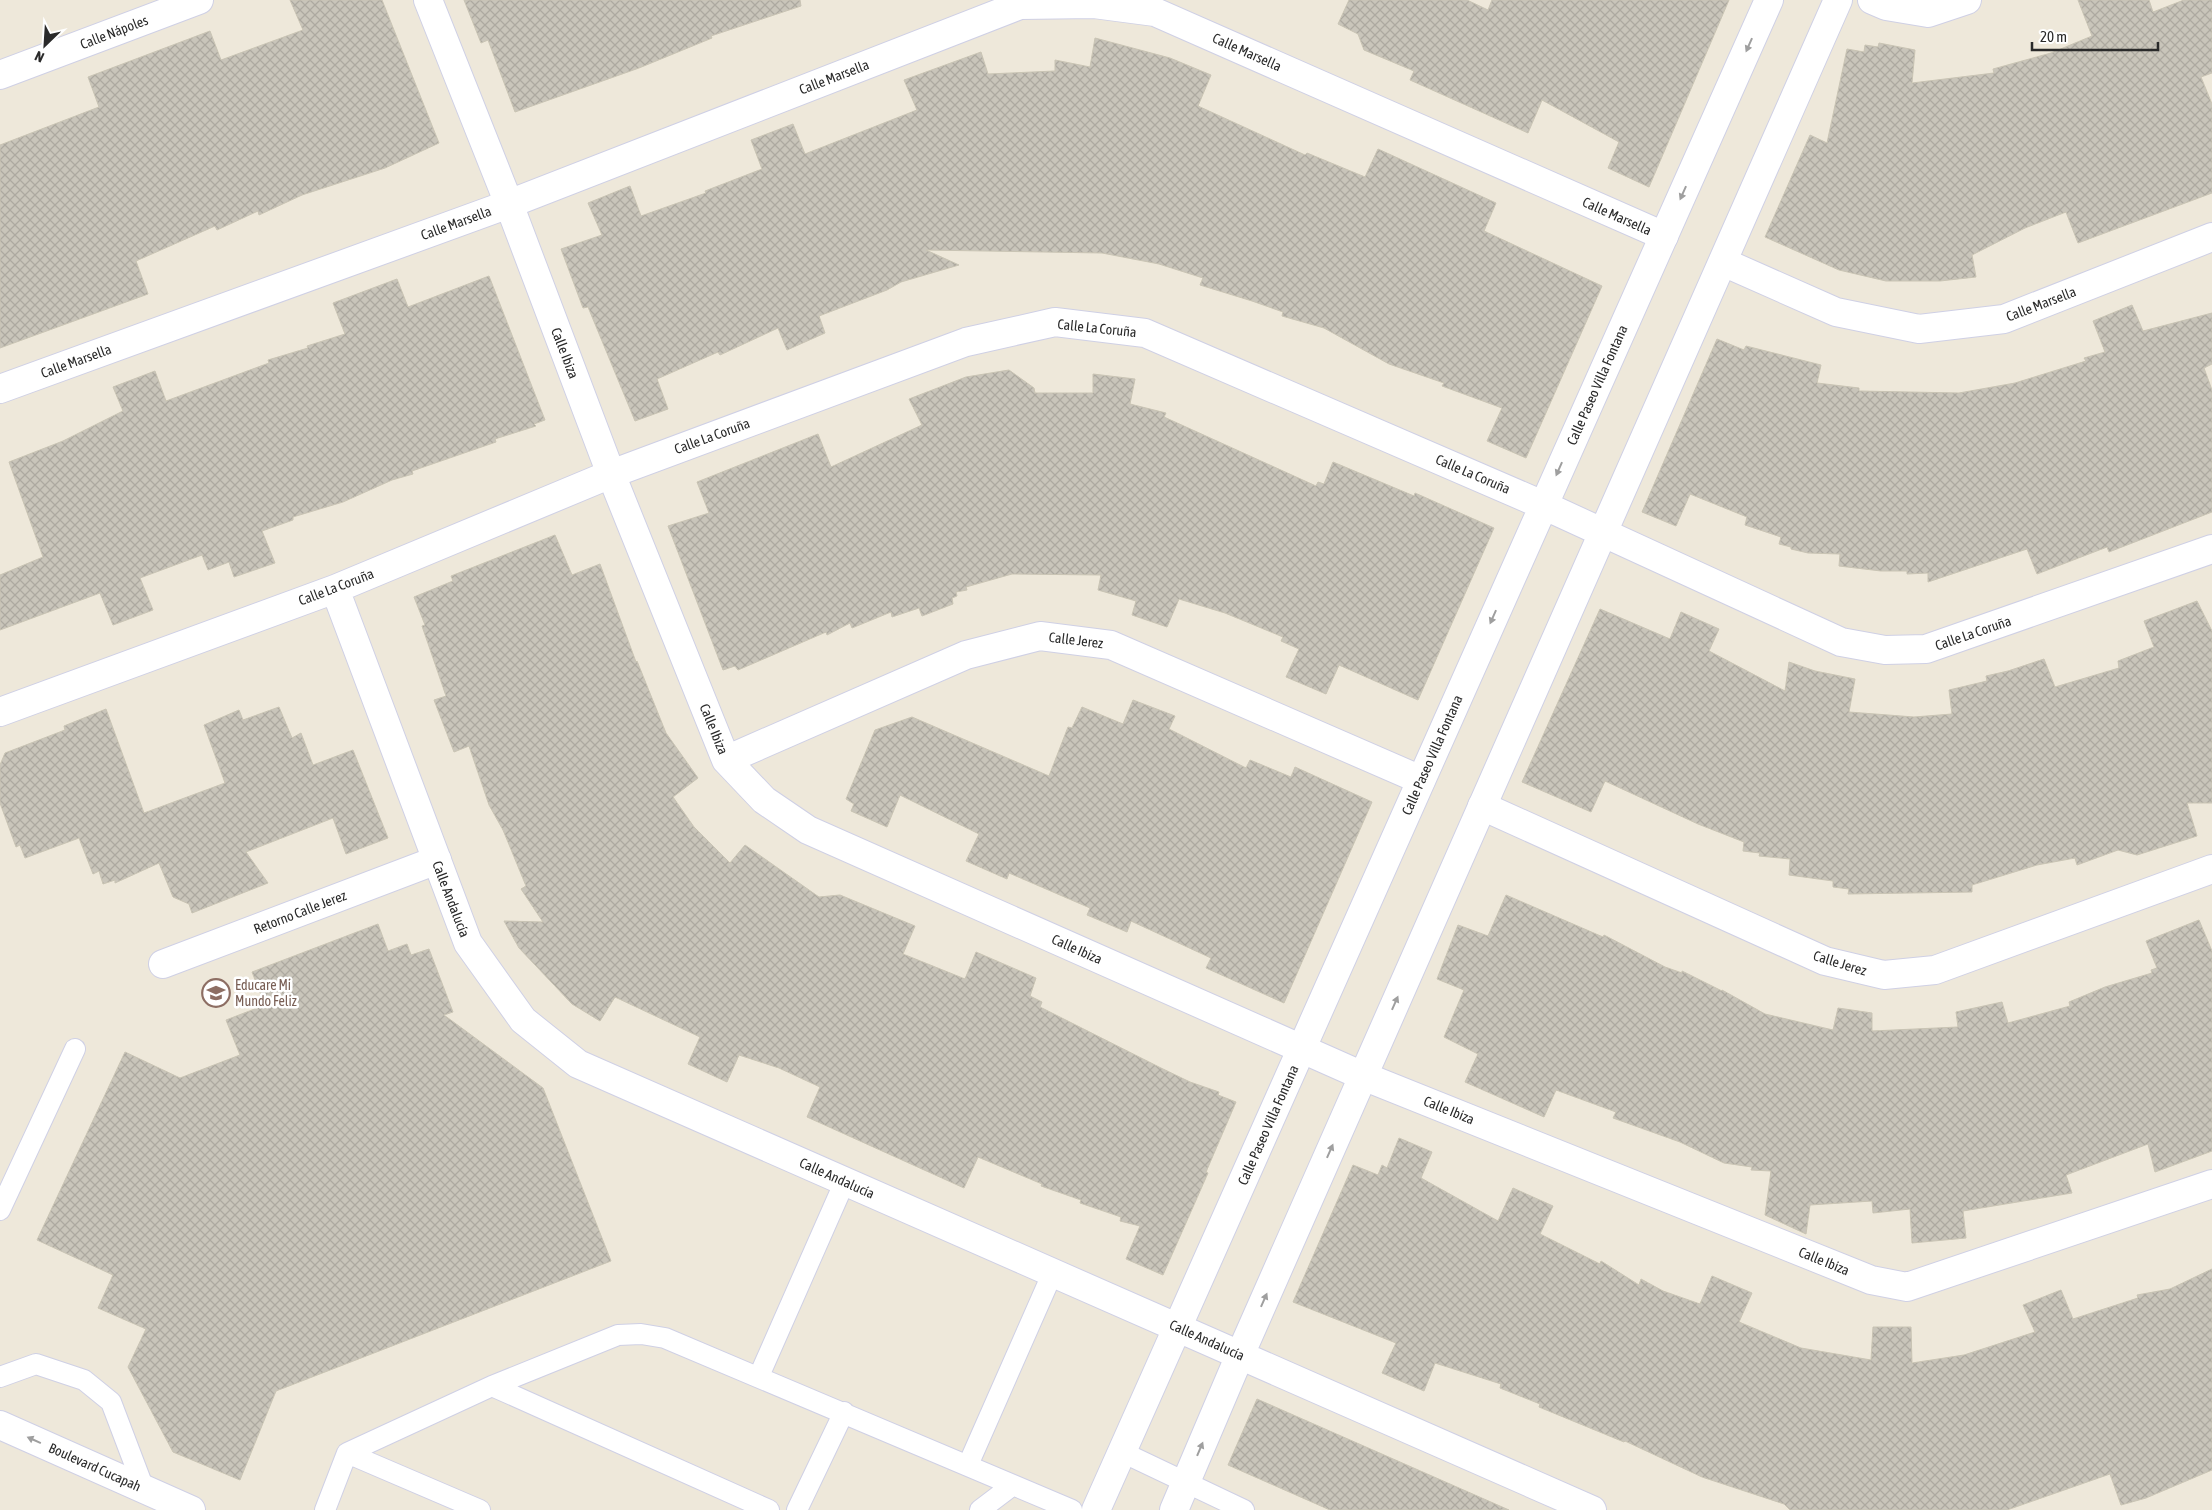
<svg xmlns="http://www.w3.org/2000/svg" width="2212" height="1510" font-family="'Asap Condensed',sans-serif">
  <defs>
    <pattern id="building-cross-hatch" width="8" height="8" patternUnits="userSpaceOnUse" patternTransform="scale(1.25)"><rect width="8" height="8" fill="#c9c5ba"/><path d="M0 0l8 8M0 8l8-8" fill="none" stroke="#ada9a0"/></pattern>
  </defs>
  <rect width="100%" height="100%" fill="#eee8da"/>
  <!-- building -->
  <path fill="url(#building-cross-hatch)" stroke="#c9c4b4" d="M 290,0 L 382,0 L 439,143 L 385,168 L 302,195 L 259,215 L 258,211 L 217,230 L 215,226 L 136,261 L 148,294 L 0,348 L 0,145 L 99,107 L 88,77 L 210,31 L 221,60 L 303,30 Z
    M 464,0 L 800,0 L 801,6 L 711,36 L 712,38 L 639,68 L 515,112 L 488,40 L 481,43 Z
    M 1349,0 L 1467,0 L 1488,10 L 1492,0 L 1729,0 L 1649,187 L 1608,168 L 1619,142 L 1542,100 L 1528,133 L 1410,80 L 1414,71 L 1364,50 L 1358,34 L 1338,24 Z
    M 2078,0 L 2149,0 L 2153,12 L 2184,0 L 2212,0 L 2212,73 L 2201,77 L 2212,104 L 2212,193 L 2078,243 L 2066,212 L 2025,228 L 1972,255 L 1976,277 L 1940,281 L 1886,281 L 1839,270 L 1765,237 L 1810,135 L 1827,143 L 1847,49 L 1864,52 L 1865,45 L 1878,47 L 1879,43 L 1915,50 L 1912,83 L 1994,73 L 1993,69 L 2051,53 L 2092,36 Z
    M 1095,38 L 1170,58 L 1211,75 L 1198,106 L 1305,155 L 1307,153 L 1365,177 L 1378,149 L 1496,203 L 1484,231 L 1602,286 L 1526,458 L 1487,441 L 1502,408 L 1442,386 L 1444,383 L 1389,364 L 1324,328 L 1282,316 L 1283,312 L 1252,301 L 1200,285 L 1203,278 L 1159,264 L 1102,253 L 926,250 L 959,265 L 901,282 L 887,290 L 819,316 L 825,333 L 787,350 L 778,328 L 720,355 L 718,352 L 657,379 L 668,409 L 635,421 L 588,307 L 583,308 L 561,249 L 602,235 L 588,203 L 630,186 L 641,216 L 706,193 L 705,191 L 762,169 L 751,140 L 793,124 L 805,154 L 917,110 L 904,80 L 981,52 L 988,74 L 1055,71 L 1055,60 L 1090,67 Z
    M 489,276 L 545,420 L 534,424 L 536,426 L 495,439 L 496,442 L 412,471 L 413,474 L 392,480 L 343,502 L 293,517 L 293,520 L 262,531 L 275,563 L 234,577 L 229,562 L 208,570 L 202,555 L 140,578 L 153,610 L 113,625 L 100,593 L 0,630 L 0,575 L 43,557 L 9,462 L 63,441 L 123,411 L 113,387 L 155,371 L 166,401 L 269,363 L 268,360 L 308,348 L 307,346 L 345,334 L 333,303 L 397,279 L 408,307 Z
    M 2132,305 L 2143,331 L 2212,313 L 2212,364 L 2204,368 L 2212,390 L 2212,512 L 2109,552 L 2107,547 L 2037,574 L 2027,549 L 1928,582 L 1928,573 L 1907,574 L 1907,571 L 1881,571 L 1839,566 L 1840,554 L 1808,553 L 1791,549 L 1791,547 L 1779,544 L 1781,537 L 1745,525 L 1747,517 L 1690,494 L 1676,526 L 1642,512 L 1717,339 L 1744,350 L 1746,346 L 1821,365 L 1817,383 L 1859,388 L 1859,391 L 1959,393 L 2015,383 L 2086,361 L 2084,358 L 2105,352 L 2093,321 Z
    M 1009,370 L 1034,388 L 1035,393 L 1093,393 L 1093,374 L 1135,379 L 1130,404 L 1166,413 L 1164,417 L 1316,486 L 1318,482 L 1324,484 L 1333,462 L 1414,496 L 1415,493 L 1494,528 L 1418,700 L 1339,665 L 1326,694 L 1286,677 L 1299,649 L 1281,641 L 1283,637 L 1225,613 L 1179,599 L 1167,627 L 1132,615 L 1136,601 L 1098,590 L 1101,575 L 1012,574 L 966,587 L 967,590 L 956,592 L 957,596 L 952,598 L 953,604 L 922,616 L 919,608 L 892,617 L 891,612 L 852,628 L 850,623 L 827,635 L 826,632 L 738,670 L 735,666 L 723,670 L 668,526 L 709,513 L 697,482 L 818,434 L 831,467 L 922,425 L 909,399 L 966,377 Z
    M 555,535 L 572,575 L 600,564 L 636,662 L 637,661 L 666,733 L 698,778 L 673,797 L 694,827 L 730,863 L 745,845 L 819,897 L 840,895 L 915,926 L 903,954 L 965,979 L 976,952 L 1036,978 L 1030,996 L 1042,1002 L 1040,1007 L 1161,1068 L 1190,1082 L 1219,1092 L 1218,1095 L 1236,1102 L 1206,1172 L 1208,1173 L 1163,1275 L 1126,1259 L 1140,1226 L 1120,1221 L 1121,1217 L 1080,1203 L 1081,1200 L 1041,1186 L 1042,1184 L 978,1157 L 964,1188 L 807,1117 L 820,1087 L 779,1068 L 739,1055 L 727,1082 L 688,1064 L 700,1037 L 615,997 L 600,1021 L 572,1004 L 519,948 L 504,921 L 543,922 L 521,889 L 526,886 L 503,830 L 489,805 L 469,746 L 454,752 L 434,700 L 446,696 L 422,626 L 425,625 L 414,597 L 453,581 L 451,576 Z
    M 2197,601 L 2212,631 L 2212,803 L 2187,803 L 2197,836 L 2137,855 L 2118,850 L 2077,865 L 2075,858 L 2037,865 L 1972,885 L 1972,892 L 1848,894 L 1849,889 L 1833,887 L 1833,881 L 1789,875 L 1790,859 L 1759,856 L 1760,853 L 1743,851 L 1744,842 L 1698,824 L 1605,781 L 1591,812 L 1522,782 L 1600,609 L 1670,639 L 1681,612 L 1719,629 L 1709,651 L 1785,691 L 1789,662 L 1815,671 L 1855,679 L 1849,712 L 1914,717 L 1952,714 L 1949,690 L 1987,681 L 1986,676 L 2008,671 L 2044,659 L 2055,687 L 2119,668 L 2118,661 L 2154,647 L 2144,621 Z
    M 1133,700 L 1175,716 L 1169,729 L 1246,768 L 1250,760 L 1291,777 L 1295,767 L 1372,802 L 1284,1003 L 1206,968 L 1211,958 L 1131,921 L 1127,932 L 1087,915 L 1090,908 L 1009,873 L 1007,879 L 966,861 L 979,834 L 900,795 L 887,827 L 851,811 L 854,804 L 846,799 L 875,730 L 912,717 L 1049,776 L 1068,727 L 1072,728 L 1082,707 L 1123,724 Z
    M 279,707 L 292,738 L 301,733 L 313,765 L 353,750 L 388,838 L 346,854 L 333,818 L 246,852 L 268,883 L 192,913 L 189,904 L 173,897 L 159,863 L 115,883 L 115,880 L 103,884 L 99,871 L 93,874 L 79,838 L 25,858 L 20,845 L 16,847 L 0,803 L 0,765 L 5,753 L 65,730 L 64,726 L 106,709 L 144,813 L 225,783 L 204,725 L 239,710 L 243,720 Z
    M 1506,895 L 1603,937 L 1604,935 L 1665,967 L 1682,973 L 1682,971 L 1722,991 L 1722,990 L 1765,1014 L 1833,1030 L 1838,1008 L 1872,1013 L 1872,1031 L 1958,1027 L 1956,1012 L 2002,1002 L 2008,1023 L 2070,1006 L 2069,1002 L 2105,987 L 2152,973 L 2151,970 L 2157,968 L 2146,941 L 2199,920 L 2212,951 L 2212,1151 L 2155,1172 L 2148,1144 L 2066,1175 L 2072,1193 L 1963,1211 L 1966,1238 L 1912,1243 L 1910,1209 L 1873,1213 L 1872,1201 L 1810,1205 L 1806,1234 L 1765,1215 L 1771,1171 L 1751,1170 L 1752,1167 L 1724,1163 L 1680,1142 L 1613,1118 L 1616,1112 L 1556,1090 L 1544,1117 L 1465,1082 L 1478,1054 L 1444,1037 L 1464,990 L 1437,979 L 1458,925 L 1488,936 Z
    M 378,924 L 388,951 L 407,944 L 411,955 L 429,949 L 453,1012 L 444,1015 L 543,1088 L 611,1261 L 276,1391 L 240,1480 L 173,1452 L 128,1367 L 146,1329 L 98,1308 L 113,1275 L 37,1240 L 125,1052 L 180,1078 L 240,1055 L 226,1020 L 265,1005 L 252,972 Z
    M 1399,1138 L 1432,1152 L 1421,1178 L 1498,1221 L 1513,1188 L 1553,1206 L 1540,1234 L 1600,1264 L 1601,1261 L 1639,1285 L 1641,1279 L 1663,1291 L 1700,1304 L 1712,1276 L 1752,1293 L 1739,1322 L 1801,1348 L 1871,1360 L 1873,1327 L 1911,1327 L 1912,1363 L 1964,1355 L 2035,1332 L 2023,1305 L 2061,1290 L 2073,1319 L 2138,1298 L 2137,1295 L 2170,1289 L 2212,1269 L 2212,1470 L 2146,1498 L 2121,1505 L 2110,1474 L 2007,1510 L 1790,1510 L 1784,1504 L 1702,1477 L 1625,1441 L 1624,1442 L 1539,1407 L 1540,1404 L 1500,1388 L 1501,1384 L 1435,1363 L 1424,1391 L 1382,1373 L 1396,1343 L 1293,1302 L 1353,1165 L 1378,1175 L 1382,1165 L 1387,1168 Z
    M 1257,1399 L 1509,1510 L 1330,1510 L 1228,1465 Z"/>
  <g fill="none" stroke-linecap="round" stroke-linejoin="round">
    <defs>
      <path id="lane" d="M 0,1210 L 75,1049
        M 759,1376 L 845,1181
        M 0,1377 L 36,1364 L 84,1380 L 111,1402 L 144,1489
        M 492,1386 L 769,1510
        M 1122,1452 L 1244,1510
        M 347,1453 L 480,1510
        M 968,1465 L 1053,1272
        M 325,1510 L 347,1453 L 492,1386 L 618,1335 L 641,1334 L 665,1338 L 1013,1485
        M 797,1510 L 844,1412
        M 980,1510 L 1013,1485 L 1072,1510"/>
      <path id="street" d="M 428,0 L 509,204 L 611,474 L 726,760 L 764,800 L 808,830 L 1363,1076 L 1871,1280 L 1907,1287 L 2212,1184
        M 1872,0 L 1886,6 L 1928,13 L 1967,0
        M 0,75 L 199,0
        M 1723,262 L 1836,312 L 1919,329 L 2004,319 L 2212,237
        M 0,389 L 509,204 L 1020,5 L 1094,4 L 1155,12 L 1664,236
        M 726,760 L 966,655 L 1040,636 L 1111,645 L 1421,780
        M 1482,806 L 1825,961 L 1884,975 L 1935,970 L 2212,869
        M 163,964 L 437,860"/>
      <path id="secondary" d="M 335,589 L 468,943 L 523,1020 L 578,1064 L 1592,1510
        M 0,712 L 335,589 L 611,474 L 966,342 L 1055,322 L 1145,333 L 1543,505 L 1841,642 L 1885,650 L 1926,649 L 2212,549
        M 0,1425 L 191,1510
        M 1096,1510 L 1769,0
        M 1174,1510 L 1240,1355 L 1838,0"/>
    </defs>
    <!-- lane casing -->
    <use href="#lane" stroke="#cfd0e5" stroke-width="22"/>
    <!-- street casing -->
    <use href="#street" stroke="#cfd0e5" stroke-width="30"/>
    <!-- secondary casing -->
    <use href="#secondary" stroke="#cfd0e5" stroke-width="30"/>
    <!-- lane -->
    <use href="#lane" stroke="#fff" stroke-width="20"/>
    <!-- street -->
    <use href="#street" stroke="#fff" stroke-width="28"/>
    <!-- secondary -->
    <use href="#secondary" stroke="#fff" stroke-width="28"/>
  </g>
  <!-- one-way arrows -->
  <defs><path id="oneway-solid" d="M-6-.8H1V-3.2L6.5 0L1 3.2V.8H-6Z" transform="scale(1.25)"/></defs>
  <g fill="#9f9f9f">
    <use href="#oneway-solid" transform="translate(1749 45) rotate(114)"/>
    <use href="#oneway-solid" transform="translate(1683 193) rotate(114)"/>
    <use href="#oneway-solid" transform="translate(1559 469) rotate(114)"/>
    <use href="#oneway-solid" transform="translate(1493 617) rotate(114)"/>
    <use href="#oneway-solid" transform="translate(1395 1003) rotate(-66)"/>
    <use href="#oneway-solid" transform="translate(1330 1151) rotate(-66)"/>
    <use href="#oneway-solid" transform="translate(1264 1300) rotate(-66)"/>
    <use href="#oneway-solid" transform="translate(34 1440) rotate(-156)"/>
    <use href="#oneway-solid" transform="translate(1200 1449) rotate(-67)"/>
  </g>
  <!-- icons -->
  <defs>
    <symbol id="school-ring" viewBox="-11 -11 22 22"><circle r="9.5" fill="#fff" stroke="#8d6e63" stroke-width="1.5"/><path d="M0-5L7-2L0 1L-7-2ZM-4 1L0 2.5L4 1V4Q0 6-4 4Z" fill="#8d6e63"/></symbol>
  </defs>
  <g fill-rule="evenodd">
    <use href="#school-ring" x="200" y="977" width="32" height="32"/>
  </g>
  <g text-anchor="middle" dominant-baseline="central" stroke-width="5" stroke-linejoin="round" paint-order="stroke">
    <!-- street labels -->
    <g font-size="14" fill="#2a2a2a" stroke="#fff">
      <text transform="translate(114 32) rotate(-21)">Calle Nápoles</text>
      <text transform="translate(1247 52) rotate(24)">Calle Marsella</text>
      <text transform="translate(834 77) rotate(-21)">Calle Marsella</text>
      <text transform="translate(1617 216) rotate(24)">Calle Marsella</text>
      <text transform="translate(456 223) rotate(-20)">Calle Marsella</text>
      <text transform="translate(2041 304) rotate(-21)">Calle Marsella</text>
      <text transform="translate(1097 328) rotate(6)">Calle La Coruña</text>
      <text transform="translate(565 353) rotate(69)">Calle Ibiza</text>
      <text transform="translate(76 361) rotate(-20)">Calle Marsella</text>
      <text transform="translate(1597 385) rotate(-66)">Calle Paseo Villa Fontana</text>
      <text transform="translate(712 436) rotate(-20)">Calle La Coruña</text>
      <text transform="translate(1473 474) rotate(23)">Calle La Coruña</text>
      <text transform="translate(336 587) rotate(-21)">Calle La Coruña</text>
      <text transform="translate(1973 633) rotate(-19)">Calle La Coruña</text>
      <text transform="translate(1076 640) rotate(7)">Calle Jerez</text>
      <text transform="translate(714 729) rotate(68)">Calle Ibiza</text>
      <text transform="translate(1432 755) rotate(-66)">Calle Paseo Villa Fontana</text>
      <text transform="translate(451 899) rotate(69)">Calle Andalucía</text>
      <text transform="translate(300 912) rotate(-21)">Retorno Calle Jerez</text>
      <text transform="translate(1077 949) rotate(24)">Calle Ibiza</text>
      <text transform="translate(1840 963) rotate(17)">Calle Jerez</text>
      <text transform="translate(1449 1110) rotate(22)">Calle Ibiza</text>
      <text transform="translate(1268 1125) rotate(-66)">Calle Paseo Villa Fontana</text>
      <text transform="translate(837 1178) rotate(24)">Calle Andalucía</text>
      <text transform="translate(1824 1261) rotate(22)">Calle Ibiza</text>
      <text transform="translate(1207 1340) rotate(24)">Calle Andalucía</text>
      <text transform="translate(95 1467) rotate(24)">Boulevard Cucapah</text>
    </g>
    <!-- education labels -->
    <g font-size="14" fill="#785e54" stroke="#fff" text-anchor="start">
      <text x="235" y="985">Educare Mi<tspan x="235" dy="16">Mundo Feliz</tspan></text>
    </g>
  </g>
  <!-- north arrow -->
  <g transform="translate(45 45) rotate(205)" stroke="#ffffff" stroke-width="4" paint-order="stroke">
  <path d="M0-4L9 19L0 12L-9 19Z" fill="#2a2a2a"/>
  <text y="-8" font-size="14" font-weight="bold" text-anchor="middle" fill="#2a2a2a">N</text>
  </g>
  <!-- scale -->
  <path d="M2032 42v8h126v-8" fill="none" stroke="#2a2a2a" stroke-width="2.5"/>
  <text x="2040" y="42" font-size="15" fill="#2a2a2a" stroke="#ffffff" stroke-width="4" paint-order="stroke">20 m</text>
</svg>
